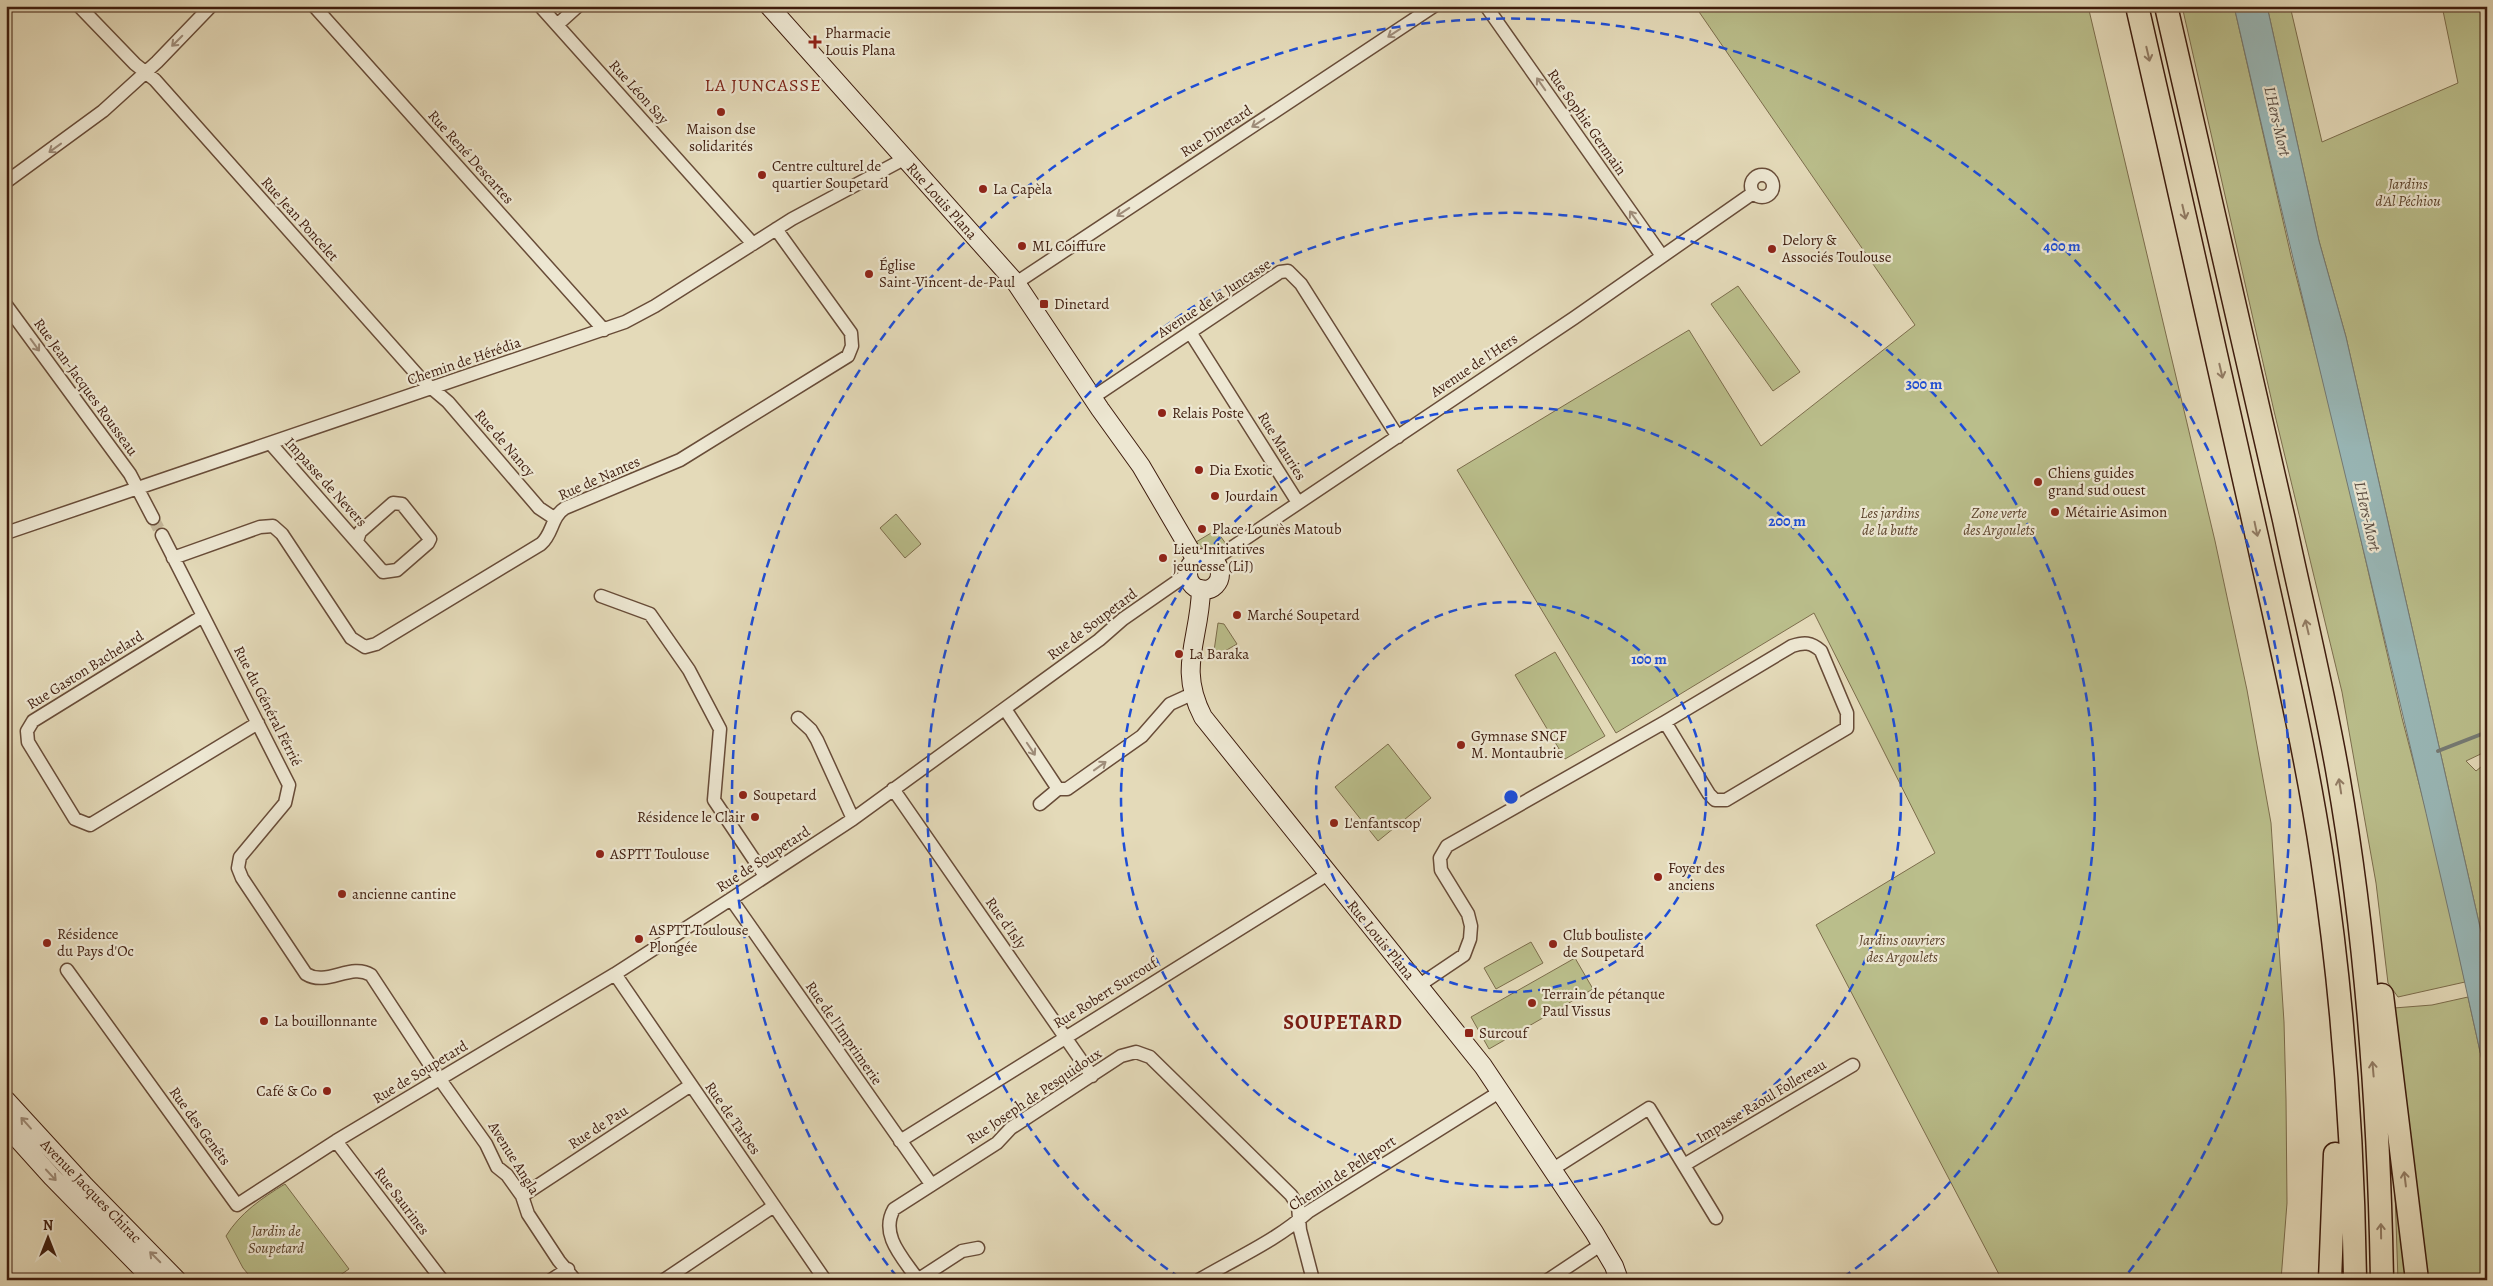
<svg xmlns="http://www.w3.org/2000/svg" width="2493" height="1286" font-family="Alegreya,serif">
  <rect width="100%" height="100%" fill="#e4dab9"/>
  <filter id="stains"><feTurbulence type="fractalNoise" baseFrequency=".004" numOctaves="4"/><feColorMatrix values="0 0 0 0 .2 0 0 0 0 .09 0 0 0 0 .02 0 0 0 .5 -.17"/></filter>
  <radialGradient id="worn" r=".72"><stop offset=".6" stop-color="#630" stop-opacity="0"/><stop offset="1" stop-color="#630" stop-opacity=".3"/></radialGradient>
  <!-- green -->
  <path fill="#babe8b" stroke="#7c6d4c" d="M 1695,6 L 2088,6 L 2215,541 L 2247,690 L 2271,823 L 2284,1022 L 2286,1099 L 2287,1203 L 2281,1280 L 2002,1280 L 1816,925 L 1935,853 L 1814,613 L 1616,733 L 1457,470 L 1689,330 L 1761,446 L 1915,325 Z
    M 2182,6 L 2234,6 L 2291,256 L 2335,427 L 2402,718 L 2434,841 L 2465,982 L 2398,997 L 2388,983 L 2376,883 L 2342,692 L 2274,411 Z
    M 2267,6 L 2290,6 L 2322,142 L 2458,83 L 2442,6 L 2487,6 L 2487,543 L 2485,544 L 2487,550 L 2487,751 L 2466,761 L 2476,771 L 2487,762 L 2487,958 L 2346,337 L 2319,241 Z
    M 1738,286 L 1800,372 L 1773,391 L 1711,304 Z
    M 896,514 L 921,544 L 905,558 L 880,528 Z
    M 1216,530 L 1226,544 C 1216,550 1205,553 1196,542 Z
    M 1218,623 L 1224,624 L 1237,644 L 1213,658 Z
    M 1555,652 L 1605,736 L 1565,759 L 1515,675 Z
    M 1388,744 L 1431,798 L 1378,841 L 1335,787 Z
    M 1531,942 L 1543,963 L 1496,989 L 1484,968 Z
    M 1575,958 L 1593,989 L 1489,1049 L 1471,1017 Z
    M 2468,997 L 2487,1083 L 2487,1280 L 2426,1280 L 2394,1008 L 2432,1005 Z
    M 285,1184 L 349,1269 L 333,1280 L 253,1280 L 243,1268 L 226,1236 C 240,1213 262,1198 285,1184 Z
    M 2400,1192 L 2409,1280 L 2398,1280 L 2395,1193 Z"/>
  <!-- water -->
  <path fill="#99b8b8" stroke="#757a74" d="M 2234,6 L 2267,6 L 2319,241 L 2346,337 L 2487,958 L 2487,1083 C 2409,723 2316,366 2234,6 Z"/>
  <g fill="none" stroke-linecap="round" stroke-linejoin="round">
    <!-- stream -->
    <path stroke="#757a74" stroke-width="4" d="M 2438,751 L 2487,732"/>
    <!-- street-tunnel -->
    <path stroke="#c3b497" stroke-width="12" stroke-dasharray="12 6" stroke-linecap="butt" d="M 153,518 L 162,535"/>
    <defs>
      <path id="street" d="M 79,6 L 135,64 L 155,80 L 421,379 L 448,402 L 539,508 L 554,518
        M 314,6 L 604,330
        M 540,6 L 753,244
        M 1486,6 L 1662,256
        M 557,25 L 578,6
        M1751 186a11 11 0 1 1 22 0a11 11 0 1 1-22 0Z
        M 6,182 L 103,111 L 157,62 L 211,6
        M 1016,283 L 1434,6
        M 6,305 L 130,474 L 153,518
        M 1190,332 L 1297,501
        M 1092,398 L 1271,278 L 1280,272 L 1288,271 L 1301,284 L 1398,437
        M 271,444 L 383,572 L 397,570 L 428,543 L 430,539 L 402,504 L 393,503 L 360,532 L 357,541
        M 6,533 L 625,322 L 655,306 L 792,219 L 904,159
        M 162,535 L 289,785 L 285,803 L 240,857 L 238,868 L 242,878 L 306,974 C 327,987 351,962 371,975 L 434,1071 L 486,1144 L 497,1167 L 507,1175 L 522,1196 L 528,1214 L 559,1261 L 575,1280
        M 173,558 L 260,527 L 273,526 L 282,534 L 351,638 L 365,647 L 376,644 L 541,544 C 553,534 551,517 565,508 L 680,460 L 848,356 L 852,346 L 851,333 L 776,229
        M 1212,561 L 1574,318 L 1753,193
        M 601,596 L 650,614 L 689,670 L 720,729 L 714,800 L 765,876
        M 203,616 L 33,721 L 27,731 L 28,742 L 75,819 L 90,825 L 258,723
        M 1005,709 L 1058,789
        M 798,718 L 811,730 L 817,740 L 853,819
        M 893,789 L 1092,1076
        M 1040,804 L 1058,789 L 1067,789 L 1142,736 L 1170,704 L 1192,694
        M 731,899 L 931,1184
        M 67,970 L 237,1205 L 336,1141 L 615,974 L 731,899 L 853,819 L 1099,640 L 1123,619 L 1182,578 L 1188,576
        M 615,974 L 825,1280
        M 1418,986 L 1464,955 L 1470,939 L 1471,926 L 1468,914 L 1441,870 L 1440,858 L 1447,846 L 1665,722 L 1792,646 C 1804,642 1811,642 1821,651 L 1847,713 L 1847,728 L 1726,800 L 1715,800 L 1709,794 L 1665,722
        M 336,1141 L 442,1280
        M 900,1141 L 1328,874
        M 1684,1165 L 1853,1065
        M 1553,1169 L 1649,1108 L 1716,1218
        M 522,1196 L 691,1085
        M 551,1280 L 568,1269
        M 664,1280 L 774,1206
        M 918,1280 C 904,1259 879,1235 894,1209 L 997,1143 L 1011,1128 L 1121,1056 L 1136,1052 L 1150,1057 L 1291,1195 L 1298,1206 L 1300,1230 L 1313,1280
        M 922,1280 L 922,1277 L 962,1251 L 978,1248
        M 1199,1280 C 1236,1258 1276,1241 1308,1212 L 1501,1091
        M 1548,1280 L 1602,1244"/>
      <path id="secondary" d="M 769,6 L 1016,283 L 1100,409 L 1141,466 L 1196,560
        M1188 574a16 16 0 1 1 32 0a16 16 0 1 1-32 0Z
        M 1201,589 C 1200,640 1177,667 1203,717 L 1483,1066 L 1594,1232 L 1614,1266 L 1619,1280
        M 6,1100 L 85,1186 L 177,1280
        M 6,1126 L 52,1177 L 153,1280"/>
      <path id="highway" d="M 2137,6 C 2178,186 2220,366 2259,546 C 2282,650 2306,753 2322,858 C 2343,997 2353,1139 2355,1280
        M 2166,6 C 2205,177 2245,349 2284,520 C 2302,605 2323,689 2338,775 C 2367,941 2379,1111 2382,1280
        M 2382,995 L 2417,1280
        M 2330,1280 L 2335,1154"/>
    </defs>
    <!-- street casing -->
    <use href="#street" stroke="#684c38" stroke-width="15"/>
    <!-- secondary casing -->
    <use href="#secondary" stroke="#3e1c0d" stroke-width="20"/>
    <!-- highway casing -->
    <use href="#highway" stroke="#3e1c0d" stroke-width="25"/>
    <!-- street -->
    <use href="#street" stroke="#ede7d2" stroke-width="12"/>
    <!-- secondary -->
    <use href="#secondary" stroke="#ede7d2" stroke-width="18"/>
    <!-- highway -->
    <use href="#highway" stroke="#e4dab9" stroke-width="22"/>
  </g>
  <!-- one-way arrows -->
  <defs><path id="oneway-shaft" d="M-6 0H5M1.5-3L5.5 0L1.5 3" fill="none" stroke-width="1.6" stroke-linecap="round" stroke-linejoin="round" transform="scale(1.25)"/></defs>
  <g stroke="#9e8c79">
    <use href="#oneway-shaft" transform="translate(1394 33) rotate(147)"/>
    <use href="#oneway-shaft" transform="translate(177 41) rotate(135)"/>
    <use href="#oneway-shaft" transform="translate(1541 84) rotate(-125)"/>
    <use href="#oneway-shaft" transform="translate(1258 123) rotate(147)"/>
    <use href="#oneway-shaft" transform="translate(55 148) rotate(144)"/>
    <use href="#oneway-shaft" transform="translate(1123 212) rotate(147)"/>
    <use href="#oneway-shaft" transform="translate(1634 217) rotate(-126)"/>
    <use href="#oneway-shaft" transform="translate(35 345) rotate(54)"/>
    <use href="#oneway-shaft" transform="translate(1031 749) rotate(56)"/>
    <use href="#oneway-shaft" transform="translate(1100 766) rotate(-36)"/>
    <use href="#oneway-shaft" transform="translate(26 1123) rotate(-132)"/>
    <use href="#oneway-shaft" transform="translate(51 1175) rotate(47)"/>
    <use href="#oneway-shaft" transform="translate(155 1257) rotate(-135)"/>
  </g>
  <g stroke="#917b63">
    <use href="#oneway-shaft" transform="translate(2148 54) rotate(77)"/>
    <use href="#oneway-shaft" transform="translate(2184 212) rotate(77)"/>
    <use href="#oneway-shaft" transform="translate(2221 371) rotate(77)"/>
    <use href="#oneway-shaft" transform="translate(2256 529) rotate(78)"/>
    <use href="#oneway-shaft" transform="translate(2307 627) rotate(-103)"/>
    <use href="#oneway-shaft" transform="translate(2340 786) rotate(-99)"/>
    <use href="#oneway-shaft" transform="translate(2373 1069) rotate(-95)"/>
    <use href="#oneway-shaft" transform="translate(2405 1179) rotate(-97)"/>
    <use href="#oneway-shaft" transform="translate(2381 1231) rotate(-91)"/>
  </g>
  <!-- distance rings -->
  <g fill="none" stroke="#1d4ed8" stroke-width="2.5" stroke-dasharray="9 6">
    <circle cx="1511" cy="797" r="195"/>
    <circle cx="1511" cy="797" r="390"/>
    <path d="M1180 1278A584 584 0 1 1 1842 1278"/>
    <path d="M897 1277A779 779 0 1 1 2125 1277"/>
  </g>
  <!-- markers -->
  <g fill="#8f2418" stroke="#ede7d2" stroke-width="2">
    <path d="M812.5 34.5h5v5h5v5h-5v5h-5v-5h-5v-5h5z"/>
    <circle cx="721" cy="112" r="5"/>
    <circle cx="762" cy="175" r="5"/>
    <circle cx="983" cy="189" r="5"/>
    <circle cx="1022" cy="246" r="5"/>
    <circle cx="1772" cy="249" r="5"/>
    <circle cx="869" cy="274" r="5"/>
    <rect x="1039" y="299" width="10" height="10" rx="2.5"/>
    <circle cx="1162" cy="413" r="5"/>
    <circle cx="1199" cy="470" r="5"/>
    <circle cx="2038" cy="482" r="5"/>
    <circle cx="1215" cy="496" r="5"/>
    <circle cx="2055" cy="512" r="5"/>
    <circle cx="1202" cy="529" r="5"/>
    <circle cx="1163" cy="558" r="5"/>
    <circle cx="1237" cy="615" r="5"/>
    <circle cx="1179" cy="654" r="5"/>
    <circle cx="1461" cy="745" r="5"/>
    <circle cx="743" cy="795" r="5"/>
    <circle cx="755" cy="817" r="5"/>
    <circle cx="1334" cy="823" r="5"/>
    <circle cx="600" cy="854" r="5"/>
    <circle cx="1658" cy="877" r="5"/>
    <circle cx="342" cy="894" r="5"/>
    <circle cx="639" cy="939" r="5"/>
    <circle cx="47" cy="943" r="5"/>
    <circle cx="1553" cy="944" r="5"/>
    <circle cx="1532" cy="1003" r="5"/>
    <circle cx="264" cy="1021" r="5"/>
    <rect x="1464" y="1028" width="10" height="10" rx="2.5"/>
    <circle cx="327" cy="1091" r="5"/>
  </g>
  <g text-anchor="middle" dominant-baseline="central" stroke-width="4.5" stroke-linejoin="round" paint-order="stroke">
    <!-- poi labels -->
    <g font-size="15" fill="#3e1c0d" stroke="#ede7d2" text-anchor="start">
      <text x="825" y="33">Pharmacie<tspan x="825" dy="17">Louis Plana</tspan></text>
      <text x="721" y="129" text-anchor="middle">Maison dse<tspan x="721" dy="17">solidarités</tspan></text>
      <text x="772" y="166">Centre culturel de<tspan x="772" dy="17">quartier Soupetard</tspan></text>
      <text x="993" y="189">La Capèla</text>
      <text x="1782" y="240">Delory &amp;<tspan x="1782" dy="17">Associés Toulouse</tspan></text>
      <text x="1032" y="246">ML Coiffure</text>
      <text x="879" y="265">Église<tspan x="879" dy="17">Saint-Vincent-de-Paul</tspan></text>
      <text x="1054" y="304">Dinetard</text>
      <text x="1172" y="413">Relais Poste</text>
      <text x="1209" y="470">Dia Exotic</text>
      <text x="2048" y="473">Chiens guides<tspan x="2048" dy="17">grand sud ouest</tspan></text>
      <text x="1225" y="496">Jourdain</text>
      <text x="2065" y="512">Métairie Asimon</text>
      <text x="1212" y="529">Place Lounès Matoub</text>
      <text x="1173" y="549">Lieu Initiatives<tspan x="1173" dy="17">jeunesse (LiJ)</tspan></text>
      <text x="1247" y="615">Marché Soupetard</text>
      <text x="1189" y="654">La Baraka</text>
      <text x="1471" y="736">Gymnase SNCF<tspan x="1471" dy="17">M. Montaubrie</tspan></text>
      <text x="753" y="795">Soupetard</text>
      <text x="745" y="817" text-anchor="end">Résidence le Clair</text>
      <text x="1344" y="823">L'enfantscop'</text>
      <text x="610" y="854">ASPTT Toulouse</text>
      <text x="1668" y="868">Foyer des<tspan x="1668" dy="17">anciens</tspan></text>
      <text x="352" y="894">ancienne cantine</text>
      <text x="649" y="930">ASPTT Toulouse<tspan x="649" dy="17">Plongée</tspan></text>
      <text x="57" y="934">Résidence<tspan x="57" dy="17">du Pays d'Oc</tspan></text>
      <text x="1563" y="935">Club bouliste<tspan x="1563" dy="17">de Soupetard</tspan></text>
      <text x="1542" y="994">Terrain de pétanque<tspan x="1542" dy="17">Paul Vissus</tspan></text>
      <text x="274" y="1021">La bouillonnante</text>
      <text x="1479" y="1033">Surcouf</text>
      <text x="317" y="1091" text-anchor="end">Café &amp; Co</text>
    </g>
    <!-- street labels -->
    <g font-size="15" fill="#3e1c0d" stroke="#ede7d2">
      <text transform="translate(639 92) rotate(48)">Rue Léon Say</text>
      <text transform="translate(1587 122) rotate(55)">Rue Sophie Germain</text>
      <text transform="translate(1216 131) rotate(-33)">Rue Dinetard</text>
      <text transform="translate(471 157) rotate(48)">Rue René Descartes</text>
      <text transform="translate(942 201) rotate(48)">Rue Louis Plana</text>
      <text transform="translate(300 219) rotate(48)">Rue Jean Poncelet</text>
      <text transform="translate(1214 298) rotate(-33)">Avenue de la Juncasse</text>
      <text transform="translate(464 361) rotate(-19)">Chemin de Hérédia</text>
      <text transform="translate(1474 365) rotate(-34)">Avenue de l'Hers</text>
      <text transform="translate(86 387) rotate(54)">Rue Jean-Jacques Rousseau</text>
      <text transform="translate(505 443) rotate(49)">Rue de Nancy</text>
      <text transform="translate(1282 446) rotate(58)">Rue Mauries</text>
      <text transform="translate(599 478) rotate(-24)">Rue de Nantes</text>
      <text transform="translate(326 482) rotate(48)">Impasse de Nevers</text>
      <text transform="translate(1092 624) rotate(-37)">Rue de Soupetard</text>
      <text transform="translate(85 670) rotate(-32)">Rue Gaston Bachelard</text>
      <text transform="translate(268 706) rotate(63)">Rue du Général Férrié</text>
      <text transform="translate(763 859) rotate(-33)">Rue de Soupetard</text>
      <text transform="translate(1006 923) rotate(55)">Rue d'Isly</text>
      <text transform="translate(1381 940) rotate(51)">Rue Louis Plana</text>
      <text transform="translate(1105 993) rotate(-32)">Rue Robert Surcouf</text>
      <text transform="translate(844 1033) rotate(55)">Rue de l'Imprimerie</text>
      <text transform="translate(420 1072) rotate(-31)">Rue de Soupetard</text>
      <text transform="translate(1034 1096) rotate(-34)">Rue Joseph de Pesquidoux</text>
      <text transform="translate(1761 1101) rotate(-31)">Impasse Raoul Follereau</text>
      <text transform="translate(733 1118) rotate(55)">Rue de Tarbes</text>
      <text transform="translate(200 1126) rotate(54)">Rue des Genêts</text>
      <text transform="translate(598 1127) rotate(-33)">Rue de Pau</text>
      <text transform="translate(514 1158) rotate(58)">Avenue Angla</text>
      <text transform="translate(1342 1173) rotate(-33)">Chemin de Pelleport</text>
      <text transform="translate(91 1191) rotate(46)">Avenue Jacques Chirac</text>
      <text transform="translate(402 1201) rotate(53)">Rue Saurines</text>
    </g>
    <!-- park labels -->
    <g font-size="15" font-style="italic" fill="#5d442c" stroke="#ede7d2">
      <text x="2408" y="184">Jardins<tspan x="2408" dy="17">d'Al Péchiou</tspan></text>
      <text x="1890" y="513">Les jardins<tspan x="1890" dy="17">de la butte</tspan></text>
      <text x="1999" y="513">Zone verte<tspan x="1999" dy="17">des Argoulets</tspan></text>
      <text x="1902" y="940">Jardins ouvriers<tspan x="1902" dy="17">des Argoulets</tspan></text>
      <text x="276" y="1231">Jardin de<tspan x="276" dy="17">Soupetard</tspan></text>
    </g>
    <!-- water labels -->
    <g font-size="16" font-style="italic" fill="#594b40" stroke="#ede7d2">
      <text transform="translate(2277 121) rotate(77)">L'Hers-Mort</text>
      <text transform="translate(2367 516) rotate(77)">L'Hers-Mort</text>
    </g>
    <!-- quarter labels -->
    <g font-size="18" letter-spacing="1" fill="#7a1f14" stroke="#ede7d2">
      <text x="763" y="85">LA JUNCASSE</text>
    </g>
    <!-- district labels -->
    <g font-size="20" font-weight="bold" letter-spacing="1" fill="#7a1f14" stroke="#ede7d2">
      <text x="1343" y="1022">SOUPETARD</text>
    </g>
  </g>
  <circle cx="1511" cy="797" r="8" fill="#1d4ed8" stroke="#ede7d2" stroke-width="2.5"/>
  <g font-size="15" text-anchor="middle" font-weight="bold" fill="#1d4ed8" stroke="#ede7d2" stroke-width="4.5" stroke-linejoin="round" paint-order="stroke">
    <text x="2062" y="251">400 m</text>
    <text x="1924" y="389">300 m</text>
    <text x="1787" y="526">200 m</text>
    <text x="1649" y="664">100 m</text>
  </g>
  <!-- margin -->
  <rect width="2493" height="1286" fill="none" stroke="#e4dab9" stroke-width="25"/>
  <rect x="8" y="8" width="2478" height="1271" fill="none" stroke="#3e1c0d" stroke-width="2.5"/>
  <rect x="12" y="12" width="2468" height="1261" fill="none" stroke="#3e1c0d"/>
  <!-- north arrow -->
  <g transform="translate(48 1238)" stroke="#ede7d2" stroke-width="4" paint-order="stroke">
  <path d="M0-4L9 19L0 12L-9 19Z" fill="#3e1c0d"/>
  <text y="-8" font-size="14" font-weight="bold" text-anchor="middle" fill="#3e1c0d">N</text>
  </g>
  <rect width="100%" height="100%" filter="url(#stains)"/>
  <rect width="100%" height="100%" fill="url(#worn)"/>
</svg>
